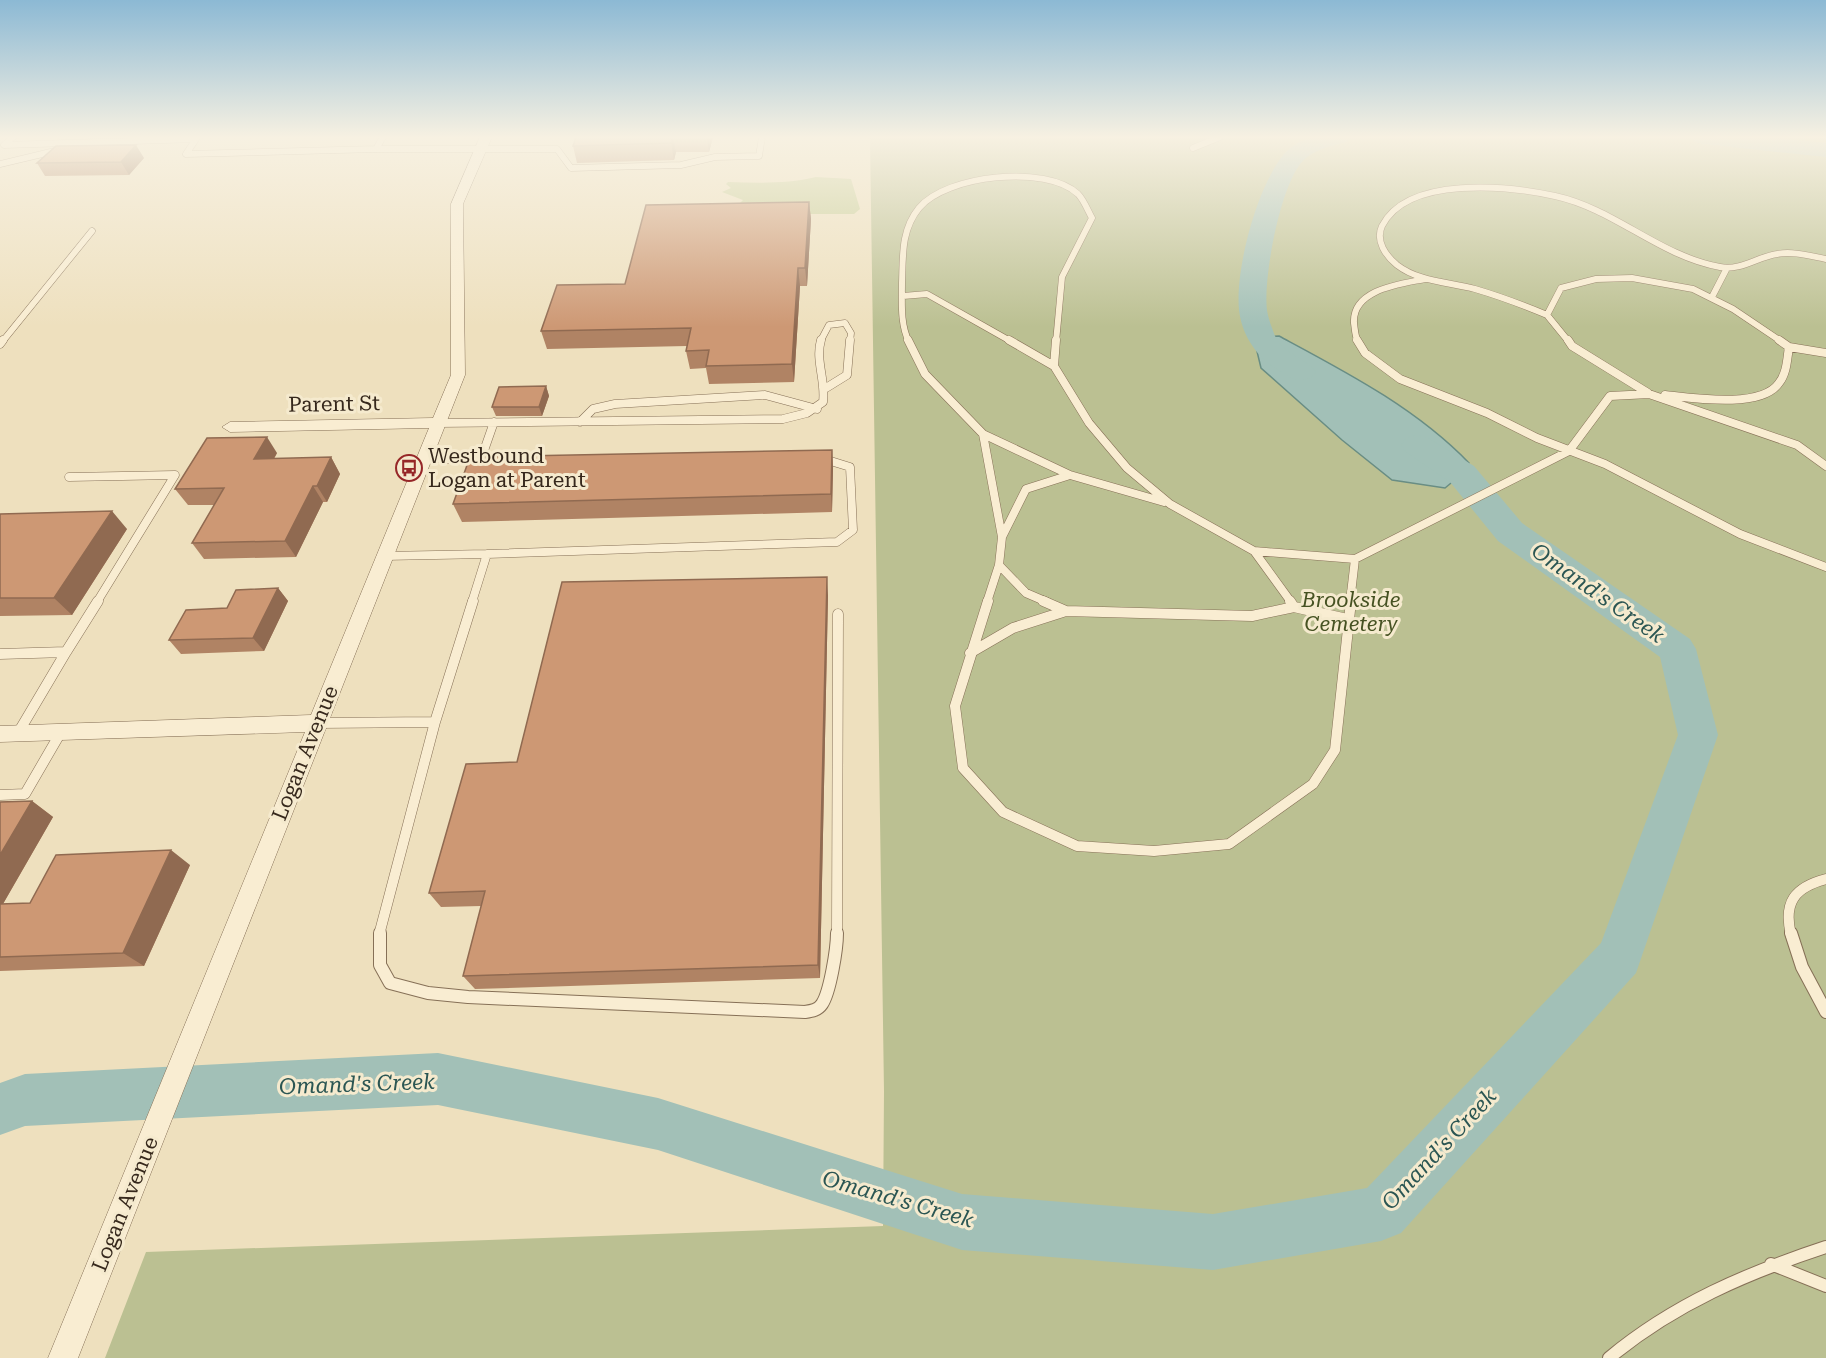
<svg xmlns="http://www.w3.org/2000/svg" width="1826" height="1358" font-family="'Roboto Serif',serif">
  <rect width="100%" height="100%" fill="#eee0be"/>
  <!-- green -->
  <path fill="#c5cc93" d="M 816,177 L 851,179 L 860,209 L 854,214 L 766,214 L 739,204 L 743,200 L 722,192 L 731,188 L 726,184 L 728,182 C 758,183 787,184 816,177 Z"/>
  <!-- cemetery -->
  <path fill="#bbc092" d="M 870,137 L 1826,137 L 1826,1358 L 105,1358 L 146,1252 L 883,1226 L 884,1091 Z"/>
  <!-- water -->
  <path fill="#a2c0b7" stroke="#698d84" stroke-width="1.5" d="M 1279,336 C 1346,372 1416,408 1469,463 L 1462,474 L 1445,488 L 1392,480 L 1342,440 L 1261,368 L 1255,343 L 1261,337 Z"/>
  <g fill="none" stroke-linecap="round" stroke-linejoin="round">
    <!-- river -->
    <path fill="#a2c0b7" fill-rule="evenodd" d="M 1312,137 L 1349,137 L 1346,142 C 1330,146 1312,150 1301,163 C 1280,188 1263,278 1267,310 C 1268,318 1272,328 1275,336 C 1283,354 1305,357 1316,372 L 1311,378 C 1297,382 1290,378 1278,370 C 1257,357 1242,336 1239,310 C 1235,269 1257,185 1285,153 C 1292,145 1302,141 1312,137 Z
      M 1692,137 L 1769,137 L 1826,143 L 1826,157 L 1703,144 L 1695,142 Z
      M 1417,435 L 1428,438 L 1474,466 L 1522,523 L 1690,639 L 1696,649 L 1718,735 L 1636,973 L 1401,1233 L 1381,1241 L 1213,1270 L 962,1250 L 658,1150 L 438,1105 L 25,1126 L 0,1135 L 0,1083 L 25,1074 L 438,1053 L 658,1098 L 962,1194 L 1213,1214 L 1367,1188 L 1601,943 L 1678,735 L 1660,657 L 1498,541 L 1450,482 L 1406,452 L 1401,445 L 1406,438 Z"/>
    <defs>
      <path id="lane-far3" d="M 13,137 L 4,145 L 196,139 L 186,154 L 376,149 L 557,149 L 571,168 L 681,165 L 715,157 L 759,156 L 762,137
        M 1193,148 L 1220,137
        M 376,149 L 383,137
        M 0,164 L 59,150
        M 903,296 L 927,294 L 1012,342
        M 1712,297 L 1727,268
        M 1547,315 L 1569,342
        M 2,342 L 92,231
        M 820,342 L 829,325 L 845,323 L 851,333 L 850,342
        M 909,342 C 900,324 902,302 902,283 C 903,256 901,230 919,208 C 946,175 1046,164 1078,194 C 1084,200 1088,211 1092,218 L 1062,277 L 1056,342
        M 1358,342 C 1355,336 1355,330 1354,323 C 1352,289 1401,284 1425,279
        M 1782,342 L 1733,309 L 1693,289 L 1632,278 L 1596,279 L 1561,288 L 1547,315 C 1523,305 1499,296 1475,289 C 1449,282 1419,282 1397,265 C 1386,256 1375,241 1382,226 C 1408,175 1509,186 1555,196 C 1615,209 1659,256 1720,267 C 1741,271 1757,257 1777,254 C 1793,251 1810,256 1826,259"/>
      <path id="lane-far2" d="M 908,340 L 925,374 L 983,434 L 1002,537 L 999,565 L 987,602
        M 1009,340 L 1054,366
        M 1056,340 L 1054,366 L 1089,423 L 1127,468 L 1170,504 L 1254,551 L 1355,559
        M 1357,340 L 1365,353 L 1400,379 L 1487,413 L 1537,438 L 1605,464 L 1740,534 L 1826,567
        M 1568,340 L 1572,346 L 1648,393
        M 1779,340 L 1789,347 L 1826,353
        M 0,344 L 3,340
        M 826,388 L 847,375 L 850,340
        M 1665,395 C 1693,398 1761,409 1779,383 C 1787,373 1787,359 1789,347
        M 580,422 L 593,409 L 615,404 L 765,395 L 817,409
        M 438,423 L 783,419 L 807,413 L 823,402 C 826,381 815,360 821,340
        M 983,434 L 1070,475
        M 424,457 L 480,462
        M 480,462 L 494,422
        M 69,477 L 175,475 L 97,602
        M 1002,537 L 1026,489 L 1070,475 L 1164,502
        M 1254,551 L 1291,602
        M 487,554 L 837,542 L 853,530 L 850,467 L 821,458
        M 384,556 L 487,554 L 472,602
        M 1355,559 L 1569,451 L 1610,396 L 1649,394 L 1797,445 L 1826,466
        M 999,565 L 1026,593 L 1047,602
        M 1350,602 L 1355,559"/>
      <path id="lane-far1" d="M 988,601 L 955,706 L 963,768 L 1003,812 L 1077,846 L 1154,851 L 1229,844 L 1313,784 L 1335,750 L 1351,601
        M 1043,601 L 1066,611 L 1252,616 L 1294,607
        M 1290,601 L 1294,607 L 1347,619
        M 66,652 L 98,601
        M 970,653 L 1013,628 L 1066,611
        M 0,654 L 66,652 L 18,733
        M 318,723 L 435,722 L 473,601
        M 0,795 L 25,794 L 61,732
        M 379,935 L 435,722
        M 837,935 L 838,614
        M 1791,935 C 1783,902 1795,887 1826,879"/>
      <path id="lane" d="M 380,933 L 380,965 L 390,983 L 428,993 L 468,997 L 805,1012 C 812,1011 818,1010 822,1004 C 830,992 837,949 837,933
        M 1791,933 L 1802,967 L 1826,1012
        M 1771,1264 L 1826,1286
        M 1609,1358 C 1674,1304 1747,1273 1826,1247"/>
      <path id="street" d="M 480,137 L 492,137 L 463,204 L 465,375 L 78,1358 L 48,1358 L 305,732 L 0,742 L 0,726 L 311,715 L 429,428 L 230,432 L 222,427 L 230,422 L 433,418 L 451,375 L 451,204 Z"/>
    </defs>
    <!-- lane-far3 casing -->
    <use href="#lane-far3" stroke="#867057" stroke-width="7"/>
    <!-- lane-far2 casing -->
    <use href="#lane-far2" stroke="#867057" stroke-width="9"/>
    <!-- lane-far1 casing -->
    <use href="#lane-far1" stroke="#867057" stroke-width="11"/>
    <!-- lane casing -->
    <use href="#lane" stroke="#867057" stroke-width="14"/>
    <!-- street casing -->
    <use href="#street" stroke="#867057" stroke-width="1"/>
    <!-- lane-far3 -->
    <use href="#lane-far3" stroke="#f9edd2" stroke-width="6"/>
    <!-- lane-far2 -->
    <use href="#lane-far2" stroke="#f9edd2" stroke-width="8"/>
    <!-- lane-far1 -->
    <use href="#lane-far1" stroke="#f9edd2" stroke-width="10"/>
    <!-- lane -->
    <use href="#lane" stroke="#f9edd2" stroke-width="12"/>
    <!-- street -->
    <use href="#street" fill="#f9edd2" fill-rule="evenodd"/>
  </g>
  <!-- wall -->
  <path fill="#b08364" d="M 576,137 L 713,137 L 709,152 L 676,152 L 674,160 L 577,163 L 573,146 Z
    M 144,158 L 129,175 L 45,176 L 37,163 Z
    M 809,202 L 811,219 L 807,286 L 800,286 L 794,382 L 709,384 L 706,368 L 690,369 L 686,351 L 687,346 L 547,349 L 541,331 L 625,284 Z
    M 546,386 L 549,396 L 542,416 L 496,416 L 492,407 Z
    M 832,450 L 833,468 L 832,512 L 462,522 L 453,504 Z
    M 277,453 L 274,459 L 331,457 L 340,474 L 327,502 L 323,502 L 296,557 L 204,559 L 192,543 L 214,505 L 188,505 L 175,489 Z
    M 0,514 L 127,529 L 72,615 L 0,616 Z
    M 278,588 L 288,601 L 264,651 L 181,654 L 169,640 L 227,608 Z
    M 828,595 L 820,978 L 475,989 L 463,976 L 481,906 L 441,907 L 429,893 L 517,762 Z
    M 32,801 L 53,817 L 3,904 L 30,903 L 190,865 L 144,966 L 0,971 L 0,802 Z"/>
  <!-- shaded-wall -->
  <path fill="#906a51" d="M 673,137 L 676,152 L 674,160 L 671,143 Z
    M 707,137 L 713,137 L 709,152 Z
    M 136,145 L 144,158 L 129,175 L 121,162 Z
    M 809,202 L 811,219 L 807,286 L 805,268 Z
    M 798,268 L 800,286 L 794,382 L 792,364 Z
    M 546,386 L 549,396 L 542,416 L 539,407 Z
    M 267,437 L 277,453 L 264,475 L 254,459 Z
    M 832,450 L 833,468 L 832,512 L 831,494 Z
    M 331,457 L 340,474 L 327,502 L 317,486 Z
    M 313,486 L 323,502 L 296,557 L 285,541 Z
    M 112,511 L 127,529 L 72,615 L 54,598 Z
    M 827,577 L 828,595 L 820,978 L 818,965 Z
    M 278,588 L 288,601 L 264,651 L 253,638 Z
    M 32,801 L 53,817 L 0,909 L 0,855 Z
    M 171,850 L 190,865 L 144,966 L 123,953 Z"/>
  <!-- building -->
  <path fill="#cd9874" stroke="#906a51" stroke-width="1.5" d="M 576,137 L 673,137 L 671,143 L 573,146 Z
    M 136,145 L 121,162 L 37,163 L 56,146 Z
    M 809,202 L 805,268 L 798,268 L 792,364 L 706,366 L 709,350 L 686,351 L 691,328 L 541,331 L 557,285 L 625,284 L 646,205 Z
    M 546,386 L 539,407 L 492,407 L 499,387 Z
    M 267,437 L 254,459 L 331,457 L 317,486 L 313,486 L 285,541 L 192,543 L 224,488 L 175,489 L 207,438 Z
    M 832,450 L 831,494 L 453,504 L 470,457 Z
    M 112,511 L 54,598 L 0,598 L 0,514 Z
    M 827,577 L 818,965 L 463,976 L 485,891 L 429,893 L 466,764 L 517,762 L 562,582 Z
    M 278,588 L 253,638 L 169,640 L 186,610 L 227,608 L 236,590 Z
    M 32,801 L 0,855 L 0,802 Z
    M 171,850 L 123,953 L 0,957 L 0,904 L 30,903 L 56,855 Z"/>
  <!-- sky -->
  <linearGradient id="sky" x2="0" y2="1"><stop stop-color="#8cb9d4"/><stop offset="0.42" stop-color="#f7f1e2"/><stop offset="1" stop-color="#f7f1e2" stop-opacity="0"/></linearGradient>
  <rect width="1826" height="327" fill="url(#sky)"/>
  <!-- icons -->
  <defs>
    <symbol id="bus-ring" viewBox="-11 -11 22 22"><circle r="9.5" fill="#f5eace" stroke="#962728" stroke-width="1.5"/><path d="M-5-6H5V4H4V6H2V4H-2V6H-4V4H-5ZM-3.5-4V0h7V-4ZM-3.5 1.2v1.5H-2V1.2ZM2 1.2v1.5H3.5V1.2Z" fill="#962728"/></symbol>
  </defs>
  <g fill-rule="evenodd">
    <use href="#bus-ring" x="394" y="453" width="30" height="30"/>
  </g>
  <g text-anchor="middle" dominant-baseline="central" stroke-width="6" stroke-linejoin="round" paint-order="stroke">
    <!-- street labels -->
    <g font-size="21" fill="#36281c" stroke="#f5eace">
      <text transform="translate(334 404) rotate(-1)">Parent St</text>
      <text transform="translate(305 753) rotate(-68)">Logan Avenue</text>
      <text transform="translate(125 1204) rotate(-68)">Logan Avenue</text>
    </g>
    <!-- poi labels -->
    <g font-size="21" fill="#36281c" stroke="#f5eace" text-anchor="start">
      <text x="428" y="456">Westbound<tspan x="428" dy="24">Logan at Parent</tspan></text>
    </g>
    <!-- park labels -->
    <g font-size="21" font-style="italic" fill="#465222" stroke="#f5eace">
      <text x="1351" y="600">Brookside<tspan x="1351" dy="24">Cemetery</tspan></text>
    </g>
    <!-- water labels -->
    <g font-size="22" font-style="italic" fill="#2b5653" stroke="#f5eace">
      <text transform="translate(1598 593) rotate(35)">Omand's Creek</text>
      <text transform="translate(357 1084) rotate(-2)">Omand's Creek</text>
      <text transform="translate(1439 1149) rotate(-47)">Omand's Creek</text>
      <text transform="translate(898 1199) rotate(16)">Omand's Creek</text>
    </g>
  </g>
</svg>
